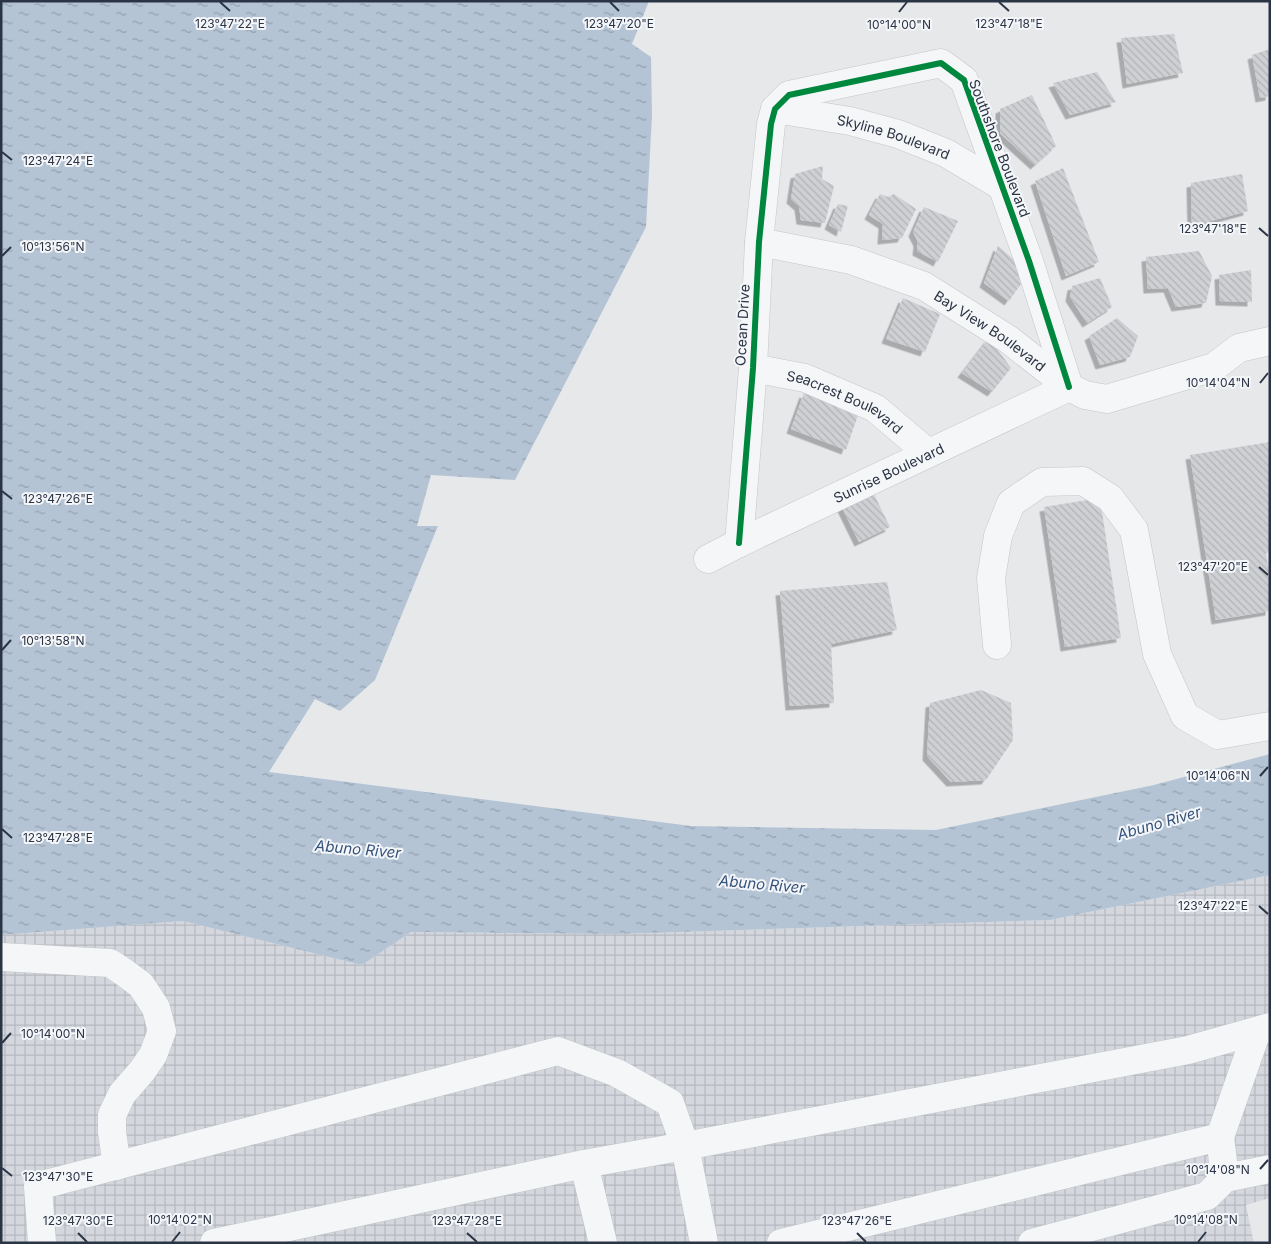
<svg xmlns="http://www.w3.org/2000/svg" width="1271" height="1244" font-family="Inter,sans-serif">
  <defs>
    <pattern id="industrial-grid" width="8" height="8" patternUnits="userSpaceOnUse" patternTransform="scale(1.25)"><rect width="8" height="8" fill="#d4d7dd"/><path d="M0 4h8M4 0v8" fill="none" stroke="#b6b9bf"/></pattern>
    <pattern id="water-ripples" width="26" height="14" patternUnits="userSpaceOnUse" patternTransform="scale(1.25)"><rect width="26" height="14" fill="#b4c4d5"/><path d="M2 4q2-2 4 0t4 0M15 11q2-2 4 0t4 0" fill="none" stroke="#93a0af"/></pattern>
    <pattern id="building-back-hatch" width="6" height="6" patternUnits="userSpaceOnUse" patternTransform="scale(1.25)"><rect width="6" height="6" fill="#ced0d3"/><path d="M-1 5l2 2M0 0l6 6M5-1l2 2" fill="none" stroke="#b1b3b6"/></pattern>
    <filter id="shadow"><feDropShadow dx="-4.5" dy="4.5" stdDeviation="0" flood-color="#0004"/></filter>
  </defs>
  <rect width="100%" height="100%" fill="#e6e8ea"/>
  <!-- industrial -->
  <path fill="url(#industrial-grid)" d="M 1270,875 L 1270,1198 L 1246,1205 L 1254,1243 L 1,1243 L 1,935 L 183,921 L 362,965 L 411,932 L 616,934 L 1050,920 Z"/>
  <!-- water -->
  <path fill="url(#water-ripples)" d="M 1,1 L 649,1 L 632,44 L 651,57 L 652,116 L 646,227 L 515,480 L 431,475 L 417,526 L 438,526 L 375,680 L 340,711 L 315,699 L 269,772 L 691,826 L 936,830 L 1154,785 L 1270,754 L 1270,875 L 1050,920 L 616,934 L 411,932 L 362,965 L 183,921 L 1,935 Z"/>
  <!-- building -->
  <path fill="url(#building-back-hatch)" filter="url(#shadow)" d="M 1174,34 L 1183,73 L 1127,84 L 1121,38 Z
    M 1270,49 L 1270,96 L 1260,98 L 1252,55 Z
    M 1097,72 L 1116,102 L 1070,115 L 1053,83 Z
    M 1032,95 L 1056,146 L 1035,165 L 1000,133 L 1000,109 Z
    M 823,166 L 822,179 L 834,186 L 825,223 L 801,220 L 799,206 L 791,199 L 795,174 Z
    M 1063,168 L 1099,262 L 1066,276 L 1035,181 Z
    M 1242,174 L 1248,211 L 1192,226 L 1191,183 Z
    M 880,194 L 888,197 L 894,194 L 916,209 L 902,238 L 882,240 L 883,224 L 869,215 Z
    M 838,204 L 848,206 L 841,232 L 829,225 Z
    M 924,207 L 958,221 L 938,262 L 917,251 L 918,242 L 913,232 Z
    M 998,246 L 1018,263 L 1021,284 L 1009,301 L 984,283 Z
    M 1199,251 L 1212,276 L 1206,303 L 1176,307 L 1168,288 L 1148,289 L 1146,257 Z
    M 1251,270 L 1252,302 L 1220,301 L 1219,275 Z
    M 1100,278 L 1112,307 L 1087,323 L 1070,297 L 1072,286 Z
    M 903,298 L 940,314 L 925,352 L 886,339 Z
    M 1117,318 L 1138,336 L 1130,357 L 1100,365 L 1089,336 Z
    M 989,338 L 1011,368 L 992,392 L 962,373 Z
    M 804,393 L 858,415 L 846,450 L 791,429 Z
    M 1270,442 L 1270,552 L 1266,553 L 1270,580 L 1270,611 L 1216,620 L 1190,455 Z
    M 870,486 L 890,527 L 859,542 L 839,501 Z
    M 1100,498 L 1121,638 L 1065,647 L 1044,507 Z
    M 887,582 L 897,630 L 831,644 L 834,703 L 790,706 L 780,591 Z
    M 981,690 L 1011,703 L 1013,740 L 986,780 L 951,782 L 927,756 L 930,703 Z"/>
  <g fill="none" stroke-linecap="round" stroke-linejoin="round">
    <defs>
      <g id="minor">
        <path id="s1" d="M 775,109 L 850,121 L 898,134 L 946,153 L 1003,187"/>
        <path id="s2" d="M 759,242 L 851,260 L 924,286 L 1008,339 L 1069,387 L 1085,395 L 1107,399 L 1214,367 L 1239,348 L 1270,341"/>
        <path id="s3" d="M 753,368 L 805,378 L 875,408 L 928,453"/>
        <path d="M 739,543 L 753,368 L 759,242 L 771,124 L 775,109 L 789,95 L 941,63 L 964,80 L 1029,261 L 1069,387"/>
        <path id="s4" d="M 708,559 L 739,543 L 1069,387"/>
        <path d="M 997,645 L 991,578 L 998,536 L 1011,503 L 1042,482 L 1083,481 L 1110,498 L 1134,530 L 1157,654 L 1185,716 L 1218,735 L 1270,726"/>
        <path d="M 2,957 L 110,963 L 125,973 L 141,985 L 156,1008 L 162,1031 L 153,1055 L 142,1071 L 122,1094 L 112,1115 L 112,1132 L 117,1166"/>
        <path d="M 584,1164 L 603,1243"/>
        <path d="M 1225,1178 L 1270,1169"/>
        <path d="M 42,1243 L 38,1186 L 558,1051 L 617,1073 L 670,1103 L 685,1146 L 704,1243"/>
        <path d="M 214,1243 L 584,1164 L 685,1146 L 1188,1050 L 1270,1027"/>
        <path d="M 781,1243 L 1220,1137 L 1257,1031"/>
        <path d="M 1032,1243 L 1207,1196 L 1225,1178 L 1220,1137"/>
      </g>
    </defs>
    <!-- minor casing -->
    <use href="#minor" stroke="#c4c6c8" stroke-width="29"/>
    <!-- minor -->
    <use href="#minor" stroke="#f5f6f7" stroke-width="28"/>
    <defs>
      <path id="cycleway" d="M 739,543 L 753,368 L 759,242 L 771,124 L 775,109 L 789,95 L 941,63 L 964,80 L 1029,261 L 1069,387"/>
    </defs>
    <!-- cycleway casing -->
    <use href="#cycleway" stroke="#f4f6f9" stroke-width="9"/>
    <!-- cycleway -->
    <use href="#cycleway" stroke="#00873e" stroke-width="6"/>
  </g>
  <!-- ticks -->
  <path fill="none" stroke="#2b3445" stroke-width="2" d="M 220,2 L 230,11M 610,2 L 619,11M 999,2 L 1009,11M 899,12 L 907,2M 2,152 L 12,160M 1259,228 L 1268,236M 2,256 L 11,247M 1260,383 L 1268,373M 2,491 L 12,499M 1259,567 L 1268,575M 2,650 L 11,640M 1260,776 L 1268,767M 2,829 L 12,838M 1259,906 L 1268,914M 2,1043 L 11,1033M 2,1168 L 12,1176M 1260,1169 L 1268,1160M 78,1233 L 87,1242M 467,1233 L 477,1242M 857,1233 L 866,1242M 172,1242 L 180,1232M 1198,1242 L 1206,1232"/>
  <g text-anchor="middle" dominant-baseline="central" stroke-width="4" stroke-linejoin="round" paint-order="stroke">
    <!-- street labels -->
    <g font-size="14" fill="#2b3445" stroke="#f4f6f9">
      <text stroke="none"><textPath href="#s1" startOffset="122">Skyline Boulevard</textPath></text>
      <text transform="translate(1000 148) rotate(69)">Southshore Boulevard</text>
      <text transform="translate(742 325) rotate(-87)">Ocean Drive</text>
      <text stroke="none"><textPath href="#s2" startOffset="251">Bay View Boulevard</textPath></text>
      <text stroke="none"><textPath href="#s3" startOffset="99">Seacrest Boulevard</textPath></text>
      <text stroke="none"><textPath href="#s4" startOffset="200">Sunrise Boulevard</textPath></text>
    </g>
    <!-- water labels -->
    <g font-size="15" font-style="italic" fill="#34527a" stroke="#f4f6f9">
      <text transform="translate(1159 823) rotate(-16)">Abuno River</text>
      <text transform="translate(358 849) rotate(5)">Abuno River</text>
      <text transform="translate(762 884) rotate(5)">Abuno River</text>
    </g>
  </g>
  <g font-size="12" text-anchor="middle" fill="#2b3445" stroke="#f4f6f9" stroke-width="4" stroke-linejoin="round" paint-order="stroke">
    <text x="230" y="28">123°47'22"E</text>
    <text x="619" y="28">123°47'20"E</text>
    <text x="1009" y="28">123°47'18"E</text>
    <text x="899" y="29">10°14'00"N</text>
    <text x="58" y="165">123°47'24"E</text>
    <text x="1213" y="233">123°47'18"E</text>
    <text x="53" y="251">10°13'56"N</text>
    <text x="1218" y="387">10°14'04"N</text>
    <text x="58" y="503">123°47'26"E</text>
    <text x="1213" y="571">123°47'20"E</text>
    <text x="53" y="645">10°13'58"N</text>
    <text x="1218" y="780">10°14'06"N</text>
    <text x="58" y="842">123°47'28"E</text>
    <text x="1213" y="910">123°47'22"E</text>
    <text x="53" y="1038">10°14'00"N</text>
    <text x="1218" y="1174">10°14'08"N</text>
    <text x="58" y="1181">123°47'30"E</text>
    <text x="180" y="1224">10°14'02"N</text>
    <text x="1206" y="1224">10°14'08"N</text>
    <text x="78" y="1225">123°47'30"E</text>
    <text x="467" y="1225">123°47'28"E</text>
    <text x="857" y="1225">123°47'26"E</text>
  </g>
  <!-- border -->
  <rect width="1271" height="1244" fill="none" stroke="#2b3445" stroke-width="5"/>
</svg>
